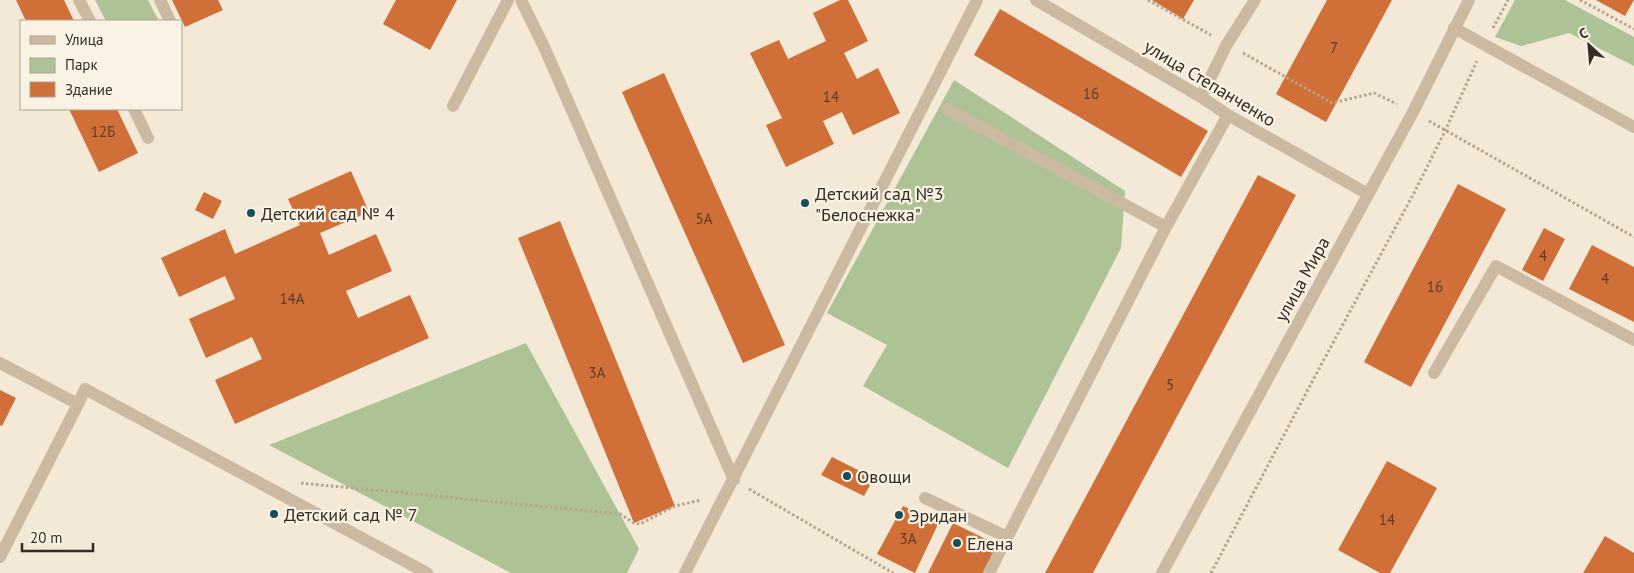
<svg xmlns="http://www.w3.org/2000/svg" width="1634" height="573" font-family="'PT Sans',sans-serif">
  <rect width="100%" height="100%" fill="#f3e9d6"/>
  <!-- green -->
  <path fill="#adc295" d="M 95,0 L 148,0 L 159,21 L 106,21 Z
    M 1515,0 L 1565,0 L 1634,37 L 1634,66 L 1569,33 L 1521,46 L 1495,37 Z
    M 954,80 L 1125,191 L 1121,248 L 1008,468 L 863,386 L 887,345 L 827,313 Z
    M 526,343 L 639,549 L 627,573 L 511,573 L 269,445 Z"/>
  <!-- building -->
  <path fill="#d06f37" d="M 16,0 L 64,0 L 74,21 L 26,21 Z
    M 172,0 L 218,0 L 223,10 L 185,27 Z
    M 396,0 L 457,0 L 430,50 L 383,24 Z
    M 840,0 L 848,0 L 868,41 L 844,53 L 857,79 L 878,68 L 900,113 L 853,135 L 842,112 L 823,121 L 834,144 L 786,167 L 766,125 L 782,118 L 750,53 L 779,40 L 788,59 L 826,41 L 813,13 Z
    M 1152,0 L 1194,0 L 1183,19 Z
    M 1327,0 L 1392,0 L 1326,122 L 1276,94 Z
    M 1596,0 L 1634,0 L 1625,16 Z
    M 1000,9 L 1208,131 L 1181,177 L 974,55 Z
    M 664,73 L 785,345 L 743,363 L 622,92 Z
    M 69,109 L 117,109 L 138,153 L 99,172 Z
    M 351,171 L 369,212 L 320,233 L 329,255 L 376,234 L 392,271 L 346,291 L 358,318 L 410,295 L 429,338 L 235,424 L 215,380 L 262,359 L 252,337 L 206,358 L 189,319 L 235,299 L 225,276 L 179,297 L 161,258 L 225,229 L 235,254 L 300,225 L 288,199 Z
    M 1258,175 L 1296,195 L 1093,573 L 1045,573 Z
    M 1458,184 L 1506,209 L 1411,387 L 1364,362 Z
    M 204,192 L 222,201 L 213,219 L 195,210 Z
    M 560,221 L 675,506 L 634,523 L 518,238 Z
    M 1544,228 L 1565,239 L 1543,281 L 1522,270 Z
    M 1592,245 L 1634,267 L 1634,322 L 1569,289 Z
    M 0,390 L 16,398 L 2,426 L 0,425 Z
    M 832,457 L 874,478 L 864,496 L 821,475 Z
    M 1387,461 L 1437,488 L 1390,573 L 1380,573 L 1338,550 Z
    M 903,506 L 939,522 L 915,573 L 877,554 Z
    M 953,523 L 1000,546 L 986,573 L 928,573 Z
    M 1605,536 L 1634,553 L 1634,573 L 1583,573 Z"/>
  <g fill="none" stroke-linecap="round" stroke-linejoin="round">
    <!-- path -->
    <path stroke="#b7a48b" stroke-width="3" stroke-dasharray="2.5 2.5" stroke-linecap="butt" d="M 1148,0 L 1211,35
      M 1580,0 L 1634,29
      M 1493,28 L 1508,0
      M 1243,53 L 1332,103 L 1374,93 L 1397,104
      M 1429,121 L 1634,237
      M 301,483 L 620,514 L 634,523 L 640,524 L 675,506 L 701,500
      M 749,489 L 893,573
      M 1211,573 L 1321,365 L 1414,193 L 1445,131 L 1477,61"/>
    <!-- minor -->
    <path stroke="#cbbaa1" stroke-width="12" d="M 79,0 L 90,21
      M 160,0 L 170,21
      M 521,0 L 545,49 L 734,480
      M 1036,0 L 1201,97 L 1228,115 L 1368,194
      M 1454,28 L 1634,127
      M 1201,97 L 1227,44 L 1255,0
      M 453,106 L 508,0
      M 134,109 L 148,138
      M 947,109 L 1166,227
      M 0,363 L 78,404 L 85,389 L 427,573
      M 1434,373 L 1496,266 L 1634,340
      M 925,498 L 1007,537
      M 0,557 L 78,404
      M 685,573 L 977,0
      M 989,573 L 1166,227 L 1228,115
      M 1162,573 L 1413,112 L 1469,0"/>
  </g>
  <!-- markers -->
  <g fill="#174c59" stroke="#faf2e2" stroke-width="2">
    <circle cx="805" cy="203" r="5"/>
    <circle cx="251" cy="213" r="5"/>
    <circle cx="847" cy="476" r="5"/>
    <circle cx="274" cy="514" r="5"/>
    <circle cx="899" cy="515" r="5"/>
    <circle cx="957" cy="543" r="5"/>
  </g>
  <g text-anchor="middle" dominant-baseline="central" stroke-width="4.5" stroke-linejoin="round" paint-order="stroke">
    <!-- number labels -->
    <g font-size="15" fill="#5c3d2a">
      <text x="1334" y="47">7</text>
      <text x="1091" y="93">16</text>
      <text x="831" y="96">14</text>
      <text x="103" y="131">12Б</text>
      <text x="704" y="218">5А</text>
      <text x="1543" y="255">4</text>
      <text x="1605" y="278">4</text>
      <text x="1435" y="286">16</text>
      <text x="292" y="298">14А</text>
      <text x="597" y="372">3А</text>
      <text x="1170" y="384">5</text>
      <text x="1387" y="519">14</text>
      <text x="908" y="538">3А</text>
    </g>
    <!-- street labels -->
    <g font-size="18" fill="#352c25" stroke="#faf2e2">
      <text transform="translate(1210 83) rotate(31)">улица Степанченко</text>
      <text transform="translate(1302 279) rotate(-61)">улица Мира</text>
    </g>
    <!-- poi labels -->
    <g font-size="18" fill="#352c25" stroke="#faf2e2" text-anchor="start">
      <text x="815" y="193">Детский сад №3<tspan x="815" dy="21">"Белоснежка"</tspan></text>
      <text x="261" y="213">Детский сад № 4</text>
      <text x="857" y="476">Овощи</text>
      <text x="284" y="514">Детский сад № 7</text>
      <text x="909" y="515">Эридан</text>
      <text x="967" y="543">Елена</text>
    </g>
  </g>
  <!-- legend -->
  <rect x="20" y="20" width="162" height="90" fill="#faf2e2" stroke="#aba396"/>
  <rect x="30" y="36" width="25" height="8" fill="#cbbaa1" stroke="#aba396"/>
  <text x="65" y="45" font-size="15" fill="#352c25">Улица</text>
  <rect x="30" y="58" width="25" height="15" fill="#adc295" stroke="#aba396"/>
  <text x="65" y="70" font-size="15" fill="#352c25">Парк</text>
  <rect x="30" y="82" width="25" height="15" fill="#d06f37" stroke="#aba396"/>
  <text x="65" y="95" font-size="15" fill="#352c25">Здание</text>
  <!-- north arrow -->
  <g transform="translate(1589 45) rotate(334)" stroke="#faf2e2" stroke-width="4" paint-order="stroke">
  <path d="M0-4L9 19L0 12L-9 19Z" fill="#352c25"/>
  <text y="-8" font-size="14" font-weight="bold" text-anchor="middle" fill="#352c25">С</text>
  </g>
  <!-- scale -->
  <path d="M22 543v8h71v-8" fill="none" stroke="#352c25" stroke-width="2.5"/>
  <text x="30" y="543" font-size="15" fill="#352c25" stroke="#faf2e2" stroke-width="4" paint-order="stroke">20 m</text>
</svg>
